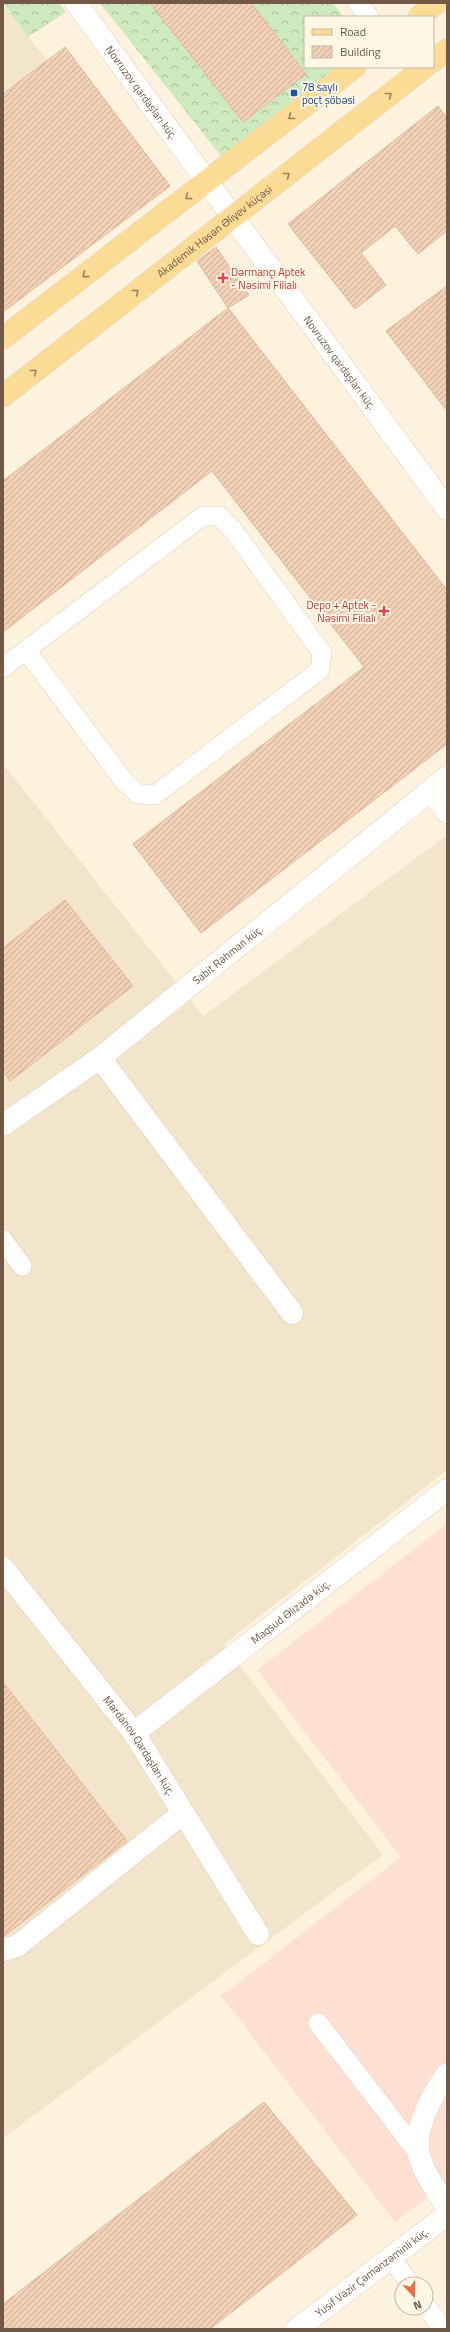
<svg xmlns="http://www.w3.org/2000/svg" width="450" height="2332" font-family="'Titillium Web',sans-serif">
  <defs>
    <pattern id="forest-crowns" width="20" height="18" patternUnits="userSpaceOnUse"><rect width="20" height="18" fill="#cde9bd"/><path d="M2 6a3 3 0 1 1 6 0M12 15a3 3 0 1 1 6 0" fill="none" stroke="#abc09b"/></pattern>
    <pattern id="building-hatch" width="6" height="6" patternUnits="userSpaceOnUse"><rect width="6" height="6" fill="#f1d0b6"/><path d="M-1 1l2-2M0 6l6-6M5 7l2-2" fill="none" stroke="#c8ac96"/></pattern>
  </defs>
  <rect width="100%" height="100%" fill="#fcf2de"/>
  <!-- residential -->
  <path fill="#f3e4cc" d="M 3,5 L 48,61 L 3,94 Z
    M 3,764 L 203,1016 L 447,835 L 447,1470 L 224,1644 L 383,1855 L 3,2138 Z"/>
  <!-- commercial -->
  <path fill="#fde0d1" d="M 447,1524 L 447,2183 L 395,2222 L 221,1996 L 401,1857 L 257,1670 Z"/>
  <!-- forest -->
  <path fill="url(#forest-crowns)" d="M 3,3 L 59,3 L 66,12 L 28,37 Z
    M 100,3 L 150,3 L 243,122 L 306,74 L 251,3 L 333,3 L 344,17 L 305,17 L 305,67 L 336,67 L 221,156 Z"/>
  <!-- building -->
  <path fill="url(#building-hatch)" stroke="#e4b896" d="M 150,3 L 251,3 L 306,74 L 243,122 Z
    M 65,47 L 170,186 L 3,312 L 3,94 Z
    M 438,106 L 447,118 L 447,231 L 418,254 L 395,226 L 361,253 L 386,285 L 355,309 L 288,224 Z
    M 216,247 L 249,295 L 228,308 L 197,261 Z
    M 447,286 L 447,411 L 386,331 Z
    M 228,308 L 447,590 L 447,744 L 201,933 L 133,844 L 364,667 L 212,471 L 3,632 L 3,481 Z
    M 65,900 L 133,986 L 10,1081 L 3,1072 L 3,948 Z
    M 3,1682 L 127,1841 L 3,1937 Z
    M 264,2102 L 357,2215 L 210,2329 L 3,2329 L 3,2304 Z"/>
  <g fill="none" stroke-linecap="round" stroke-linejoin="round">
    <defs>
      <path id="lane" d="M 358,3 L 369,17
        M 3,668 L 26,650 L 203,516 L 219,516 L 233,530 L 322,653 L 320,670 L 155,795 L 138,794 L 124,781 L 26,650
        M 3,1240 L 22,1266
        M 318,2023 L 419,2154
        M 391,2258 L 410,2284
        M 426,2306 L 443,2329"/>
      <g id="street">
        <path id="s1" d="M 76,3 L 447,509"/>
        <path d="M 430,791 L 447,812"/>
        <path d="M 100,1058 L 292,1313"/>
        <path id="s2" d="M 3,1125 L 100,1058 L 447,777"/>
        <path id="s3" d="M 3,1568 L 134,1733 L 258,1934"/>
        <path id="s4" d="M 134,1733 L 447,1490"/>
        <path d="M 3,1950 L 17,1946 L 183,1813"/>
        <path d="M 447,2074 C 432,2095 413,2129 419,2155 C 424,2174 437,2191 447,2207"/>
      </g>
      <g id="secondary">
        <path id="s5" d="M 297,2329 L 447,2215"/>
      </g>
      <g id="primary">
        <path d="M 419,17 L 437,3"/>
        <path d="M 433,61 L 447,50"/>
        <path d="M 3,338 L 355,67"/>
        <path id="s6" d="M 3,396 L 425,67"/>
      </g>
    </defs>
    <!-- lane casing -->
    <use href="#lane" stroke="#dfceba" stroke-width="20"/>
    <!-- street casing -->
    <use href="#street" stroke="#dfceba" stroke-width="23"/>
    <!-- secondary casing -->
    <use href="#secondary" stroke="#e4cfb8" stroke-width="23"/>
    <!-- primary casing -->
    <use href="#primary" stroke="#e0dad7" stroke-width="23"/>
    <!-- lane -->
    <use href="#lane" stroke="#fff" stroke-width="19"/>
    <!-- street -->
    <use href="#street" stroke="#fff" stroke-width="22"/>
    <!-- secondary -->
    <use href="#secondary" stroke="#fff" stroke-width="22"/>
    <!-- primary -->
    <use href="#primary" stroke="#fcdb95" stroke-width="22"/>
  </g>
  <!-- one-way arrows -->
  <defs><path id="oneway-chevron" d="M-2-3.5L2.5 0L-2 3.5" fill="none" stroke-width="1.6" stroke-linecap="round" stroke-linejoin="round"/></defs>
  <g stroke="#9b7f5e">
    <use href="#oneway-chevron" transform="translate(389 95) rotate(-38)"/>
    <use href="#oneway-chevron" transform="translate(291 117) rotate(142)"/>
    <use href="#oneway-chevron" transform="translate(287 175) rotate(-38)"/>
    <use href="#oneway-chevron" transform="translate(188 197) rotate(143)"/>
    <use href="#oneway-chevron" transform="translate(85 275) rotate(143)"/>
    <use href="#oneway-chevron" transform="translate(136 292) rotate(-38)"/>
    <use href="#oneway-chevron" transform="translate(34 372) rotate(-38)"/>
  </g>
  <!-- markers -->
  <rect fill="#1a4fb4" stroke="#fff6e4" stroke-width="1.5" x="290" y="89" width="8" height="8" rx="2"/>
  <g fill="#e0444e" stroke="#fff6e4" stroke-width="1.5">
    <path d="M221 272h4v4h4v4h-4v4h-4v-4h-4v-4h4z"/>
    <path d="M382 605h4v4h4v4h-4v4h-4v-4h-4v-4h4z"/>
  </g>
  <g text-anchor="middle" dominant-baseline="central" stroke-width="4" stroke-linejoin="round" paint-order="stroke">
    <!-- transit labels -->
    <g font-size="11" fill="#164399" stroke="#fff6e4" text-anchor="start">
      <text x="302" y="87">78 saylı<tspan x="302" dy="13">poçt şöbəsi</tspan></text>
    </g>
    <!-- street labels -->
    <g font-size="11" fill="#715847" stroke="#fff6e4">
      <text stroke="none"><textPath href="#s1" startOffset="111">Novruzov qardaşları küç.</textPath></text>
      <text stroke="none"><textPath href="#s6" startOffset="268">Akademik Həsən Əliyev küçəsi</textPath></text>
      <text stroke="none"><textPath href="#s1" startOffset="446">Novruzov qardaşları küç.</textPath></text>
      <text stroke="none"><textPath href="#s2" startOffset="282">Sabit Rəhman küç.</textPath></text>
      <text stroke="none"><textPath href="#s4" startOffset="198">Maqsud Əlizadə küç.</textPath></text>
      <text stroke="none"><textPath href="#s3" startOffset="224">Mərdanov Qardaşları küç.</textPath></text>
      <text stroke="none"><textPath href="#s5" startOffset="94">Yusif Vəzir Çəmənzəminli küç.</textPath></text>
    </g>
    <!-- health labels -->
    <g font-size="11" fill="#be3a42" stroke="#fff6e4" text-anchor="start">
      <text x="231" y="272">Dərmançı Aptek<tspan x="231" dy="13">- Nəsimi Filialı</tspan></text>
      <text x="376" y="605" text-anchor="end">Depo + Aptek -<tspan x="376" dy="13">Nəsimi Filialı</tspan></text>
    </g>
  </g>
  <!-- border -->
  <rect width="450" height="2332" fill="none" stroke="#715847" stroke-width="8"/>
  <!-- legend -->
  <rect x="304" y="16" width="130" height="52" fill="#fff6e4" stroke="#c6b7a5"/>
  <rect x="312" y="29" width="20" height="6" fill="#fcdb95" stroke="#c6b7a5"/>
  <text x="340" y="36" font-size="12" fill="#715847">Road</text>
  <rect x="312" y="46" width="20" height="12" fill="url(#building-hatch)" stroke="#c6b7a5"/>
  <text x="340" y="56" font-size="12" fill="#715847">Building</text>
  <!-- north arrow -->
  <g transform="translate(414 2296) rotate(159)"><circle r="19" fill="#fff6e4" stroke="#c6b7a5"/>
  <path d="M0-3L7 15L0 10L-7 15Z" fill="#e76f42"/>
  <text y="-6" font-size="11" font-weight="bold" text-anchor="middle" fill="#715847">N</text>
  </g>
</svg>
